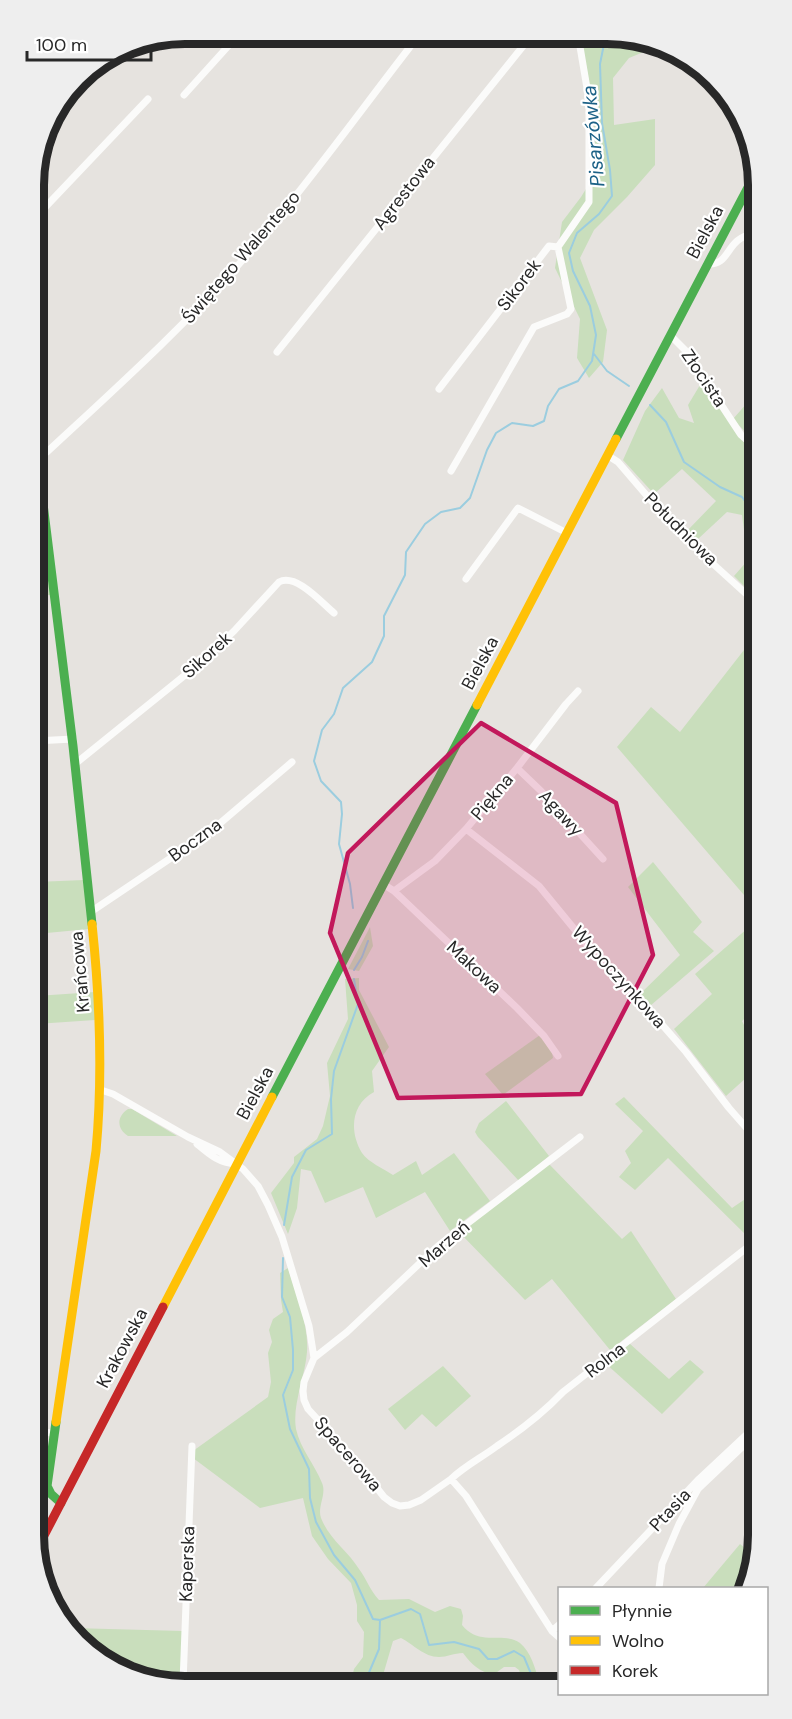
<svg xmlns="http://www.w3.org/2000/svg" width="792" height="1719" font-family="'DM Sans',sans-serif">
  <rect width="100%" height="100%" fill="#e6e3df"/>
  <!-- green -->
  <path fill="#c9debc" d="M 581,35 L 637,36 L 658,46 L 629,58 L 613,78 L 614,125 L 655,119 L 655,165 L 627,197 L 594,230 L 580,258 L 607,330 L 603,362 L 589,378 L 577,358 L 580,319 L 555,268 L 562,222 L 581,197 L 597,171 L 592,100 Z
    M 703,380 L 739,437 L 748,446 L 755,460 L 755,597 L 734,576 L 748,560 L 742,515 L 727,512 L 698,539 L 686,532 L 716,501 L 682,469 L 654,494 L 623,460 L 645,411 L 662,388 L 679,418 L 694,423 L 688,405 Z
    M 755,394 L 755,437 L 750,437 L 733,419 Z
    M 35,538 L 43,538 L 50,595 L 35,595 Z
    M 751,641 L 755,644 L 756,909 L 617,747 L 651,707 L 680,732 Z
    M 653,862 L 702,922 L 693,932 L 714,951 L 650,1006 L 639,995 L 680,955 L 628,887 Z
    M 84,880 L 89,929 L 36,934 L 36,882 Z
    M 756,921 L 757,1008 L 742,1021 L 746,1029 L 751,1024 L 757,1029 L 757,1068 L 726,1096 L 674,1029 L 712,994 L 695,974 Z
    M 370,927 L 373,946 L 359,971 L 348,969 Z
    M 359,978 L 359,990 L 389,1047 L 372,1071 L 374,1092 C 351,1104 349,1132 362,1153 C 368,1162 384,1169 393,1175 L 416,1161 L 422,1175 L 454,1153 L 490,1201 L 450,1231 L 425,1192 L 376,1218 L 363,1187 L 325,1203 L 311,1171 L 301,1169 L 297,1208 L 288,1234 L 271,1193 L 294,1163 L 294,1157 L 317,1139 L 323,1126 L 330,1096 L 327,1063 L 348,1019 L 345,979 Z
    M 95,992 L 95,1020 L 36,1024 L 36,996 Z
    M 540,1035 L 552,1052 L 553,1058 L 503,1095 L 485,1074 Z
    M 624,1097 L 732,1208 L 757,1191 L 758,1233 L 749,1238 L 668,1158 L 635,1190 L 619,1177 L 631,1163 L 625,1151 L 643,1131 L 615,1104 Z
    M 506,1101 L 549,1156 L 519,1181 L 478,1137 L 475,1132 L 479,1123 Z
    M 128,1109 L 132,1109 L 177,1136 L 128,1136 C 117,1129 116,1117 128,1109 Z
    M 549,1164 L 622,1239 L 631,1231 L 676,1299 L 610,1350 L 552,1279 L 525,1300 L 459,1232 Z
    M 288,1268 C 296,1295 309,1324 307,1352 C 305,1377 292,1405 296,1429 C 300,1448 315,1465 322,1483 C 327,1494 317,1507 321,1518 C 329,1539 348,1551 359,1569 C 367,1580 370,1590 379,1600 L 409,1599 L 435,1612 L 450,1606 L 461,1609 L 463,1616 L 462,1625 C 479,1647 504,1631 520,1643 C 531,1652 535,1668 539,1681 L 523,1681 L 519,1670 L 515,1667 L 504,1667 L 493,1675 C 479,1671 472,1665 463,1653 C 454,1653 447,1657 439,1657 C 424,1657 413,1644 401,1638 L 393,1641 L 381,1682 L 351,1682 L 354,1669 L 363,1657 L 364,1632 L 357,1621 L 357,1605 L 351,1583 L 328,1559 L 312,1536 L 303,1498 L 260,1508 L 193,1458 L 193,1451 L 268,1397 L 271,1382 L 268,1353 L 272,1342 L 269,1330 L 273,1319 L 283,1312 L 281,1300 L 280,1273 Z
    M 629,1343 L 669,1379 L 690,1360 L 704,1372 L 662,1414 L 605,1363 Z
    M 443,1366 L 471,1396 L 436,1427 L 422,1414 L 405,1430 L 388,1409 Z
    M 740,1544 L 756,1557 L 754,1564 L 735,1588 L 703,1588 Z
    M 72,1628 L 183,1631 L 181,1683 L 155,1683 L 84,1648 Z"/>
  <g fill="none" stroke-linecap="round" stroke-linejoin="round">
    <!-- stream -->
    <path stroke="#9bcddf" stroke-width="2" d="M 594,354 L 607,371 L 629,386
      M 650,405 L 666,422 L 684,462 L 720,487 L 742,497 L 748,505 L 755,562
      M 353,908 L 350,884 L 339,844 L 342,814 L 341,802 L 321,781 L 314,761 L 322,730 L 334,714 L 343,688 L 372,662 L 384,636 L 384,616 L 405,575 L 406,552 L 425,524 L 441,512 L 460,508 L 470,498 L 487,450 L 496,433 L 512,423 L 533,426 L 544,421 L 548,406 L 559,389 L 578,381 L 592,361 L 596,335 L 590,306 L 573,271 L 569,253 L 577,233 L 599,214 L 612,196 L 610,170 L 602,123 L 600,64 L 604,44 L 613,36
      M 354,970 L 362,957 L 368,941
      M 284,1225 L 292,1177 L 306,1150 L 332,1134 L 331,1099 L 334,1071 L 358,1004 L 354,979
      M 283,1258 L 282,1297 L 290,1317 L 293,1350 L 293,1370 L 283,1395 L 290,1429 L 309,1469 L 310,1498 L 316,1522 L 334,1555 L 355,1580 L 373,1619 L 380,1620 L 411,1609 L 420,1614 L 429,1645 L 454,1642 L 479,1649 L 488,1659 L 497,1659 L 514,1651 L 524,1657 L 534,1681
      M 365,1682 L 379,1649 L 380,1620"/>
    <!-- street -->
    <path stroke="#fbfbfa" stroke-width="7" d="M 184,95 L 240,33
      M 34,219 L 148,99
      M 707,264 C 732,266 724,238 754,234
      M 670,335 L 686,351 L 741,435 L 750,443 L 755,453
      M 277,352 L 532,35
      M 439,389 L 549,246 L 558,247
      M 607,455 L 618,462 L 678,532 L 755,602
      M 37,457 L 47,452 C 116,388 186,325 248,254 C 309,183 363,107 420,34
      M 451,471 L 534,327 L 567,314 L 571,309 L 558,247 L 589,202 L 589,100 L 578,35
      M 466,579 L 518,508 L 567,533
      M 35,741 L 73,739
      M 75,764 L 200,663 L 234,631 L 279,582 C 296,573 321,602 334,613
      M 517,768 L 541,791 L 603,859
      M 466,829 L 539,886 L 603,964 L 651,1012 L 686,1052 L 729,1108 L 757,1140
      M 383,884 L 394,891 L 517,1008 L 544,1036 L 558,1056
      M 394,891 L 435,861 L 466,829 L 517,768 L 566,704 L 578,691
      M 92,911 L 211,831 L 292,762
      M 101,1090 L 113,1094 L 188,1137 L 220,1152 L 243,1169 L 258,1186 L 268,1205 L 282,1237 L 309,1326 L 314,1358 L 304,1382 L 303,1391 L 304,1400 L 308,1409 L 355,1460 L 384,1497 L 392,1503 L 400,1506 L 409,1505 L 421,1500 L 451,1479 L 466,1496 L 552,1631 L 560,1638
      M 197,1144 C 210,1155 219,1163 236,1164
      M 314,1358 L 347,1332 L 438,1246 L 580,1137
      M 38,1432 L 55,1433
      M 451,1479 C 466,1465 481,1458 497,1446 C 521,1430 544,1412 563,1392 L 758,1239
      M 596,1588 L 699,1479 L 746,1435
      M 659,1588 L 662,1564 L 679,1524 L 698,1489 L 758,1432
      M 552,1631 L 560,1624
      M 183,1683 L 192,1446"/>
    <!-- fast -->
    <path stroke="#4caf50" stroke-width="9" d="M 34,431 L 73,746 L 92,924
      M 616,439 L 754,176
      M 272,1097 L 477,705
      M 56,1422 L 47,1486 L 51,1494 L 61,1503"/>
    <!-- slow -->
    <path stroke="#ffc107" stroke-width="9" d="M 477,705 L 616,439
      M 163,1307 L 272,1097
      M 56,1422 L 96,1151 C 103,1075 100,1000 92,924"/>
    <!-- jam -->
    <path stroke="#c62828" stroke-width="9" d="M 38,1547 L 163,1307"/>
  </g>
  <!-- marked area -->
  <path fill="#c2185b" fill-opacity="0.2" stroke="#c2185b" stroke-width="4.5" stroke-linejoin="round" d="M 481,723 L 616,803 L 653,955 L 581,1094 L 398,1098 L 330,933 L 348,853 Z"/>
  <g text-anchor="middle" dominant-baseline="central" stroke-width="4.5" stroke-linejoin="round" paint-order="stroke">
    <!-- street labels -->
    <g font-size="18" fill="#282828" stroke="#fff">
      <text transform="translate(404 193) rotate(-52)">Agrestowa</text>
      <text transform="translate(705 232) rotate(-62)">Bielska</text>
      <text transform="translate(241 257) rotate(-49)">Świętego Walentego</text>
      <text transform="translate(519 285) rotate(-53)">Sikorek</text>
      <text transform="translate(704 378) rotate(56)">Złocista</text>
      <text transform="translate(681 529) rotate(45)">Południowa</text>
      <text transform="translate(207 655) rotate(-42)">Sikorek</text>
      <text transform="translate(480 663) rotate(-62)">Bielska</text>
      <text transform="translate(492 797) rotate(-50)">Piękna</text>
      <text transform="translate(561 813) rotate(47)">Agawy</text>
      <text transform="translate(195 840) rotate(-36)">Boczna</text>
      <text transform="translate(474 967) rotate(43)">Makowa</text>
      <text transform="translate(80 972) rotate(-95)">Krańcowa</text>
      <text transform="translate(619 977) rotate(48)">Wypoczynkowa</text>
      <text transform="translate(255 1093) rotate(-62)">Bielska</text>
      <text transform="translate(444 1244) rotate(-41)">Marzeń</text>
      <text transform="translate(122 1348) rotate(-62)">Krakowska</text>
      <text transform="translate(605 1360) rotate(-38)">Rolna</text>
      <text transform="translate(348 1454) rotate(49)">Spacerowa</text>
      <text transform="translate(670 1510) rotate(-47)">Ptasia</text>
      <text transform="translate(187 1564) rotate(-88)">Kaperska</text>
    </g>
    <!-- water labels -->
    <g font-size="20" font-style="italic" fill="#1d6287" stroke="#fff">
      <text transform="translate(593 136) rotate(-95)">Pisarzówka</text>
    </g>
  </g>
  <!-- crop -->
  <path d="M0 0H792V1719H0ZM185 44H607A141 141 0 0 1 748 185V1535A141 141 0 0 1 607 1676H185A141 141 0 0 1 44 1535V185A141 141 0 0 1 185 44Z" fill="#eee" fill-rule="evenodd"/>
  <path fill="none" stroke="#282828" stroke-width="8" d="M185 44H607A141 141 0 0 1 748 185V1535A141 141 0 0 1 607 1676H185A141 141 0 0 1 44 1535V185A141 141 0 0 1 185 44Z"/>
  <!-- legend -->
  <rect x="558" y="1587" width="210" height="108" fill="#ffffff" stroke="#a9a9a9" stroke-width="1.5"/>
  <rect x="570" y="1606" width="30" height="9" fill="#4caf50" stroke="#a9a9a9" stroke-width="1.5"/>
  <text x="612" y="1617" font-size="18" fill="#282828">Płynnie</text>
  <rect x="570" y="1636" width="30" height="9" fill="#ffc107" stroke="#a9a9a9" stroke-width="1.5"/>
  <text x="612" y="1647" font-size="18" fill="#282828">Wolno</text>
  <rect x="570" y="1666" width="30" height="9" fill="#c62828" stroke="#a9a9a9" stroke-width="1.5"/>
  <text x="612" y="1677" font-size="18" fill="#282828">Korek</text>
  <!-- scale -->
  <path d="M27 51v9h124v-9" fill="none" stroke="#282828" stroke-width="3"/>
  <text x="36" y="51" font-size="18" fill="#282828" stroke="#ffffff" stroke-width="4.5" paint-order="stroke">100 m</text>
</svg>
